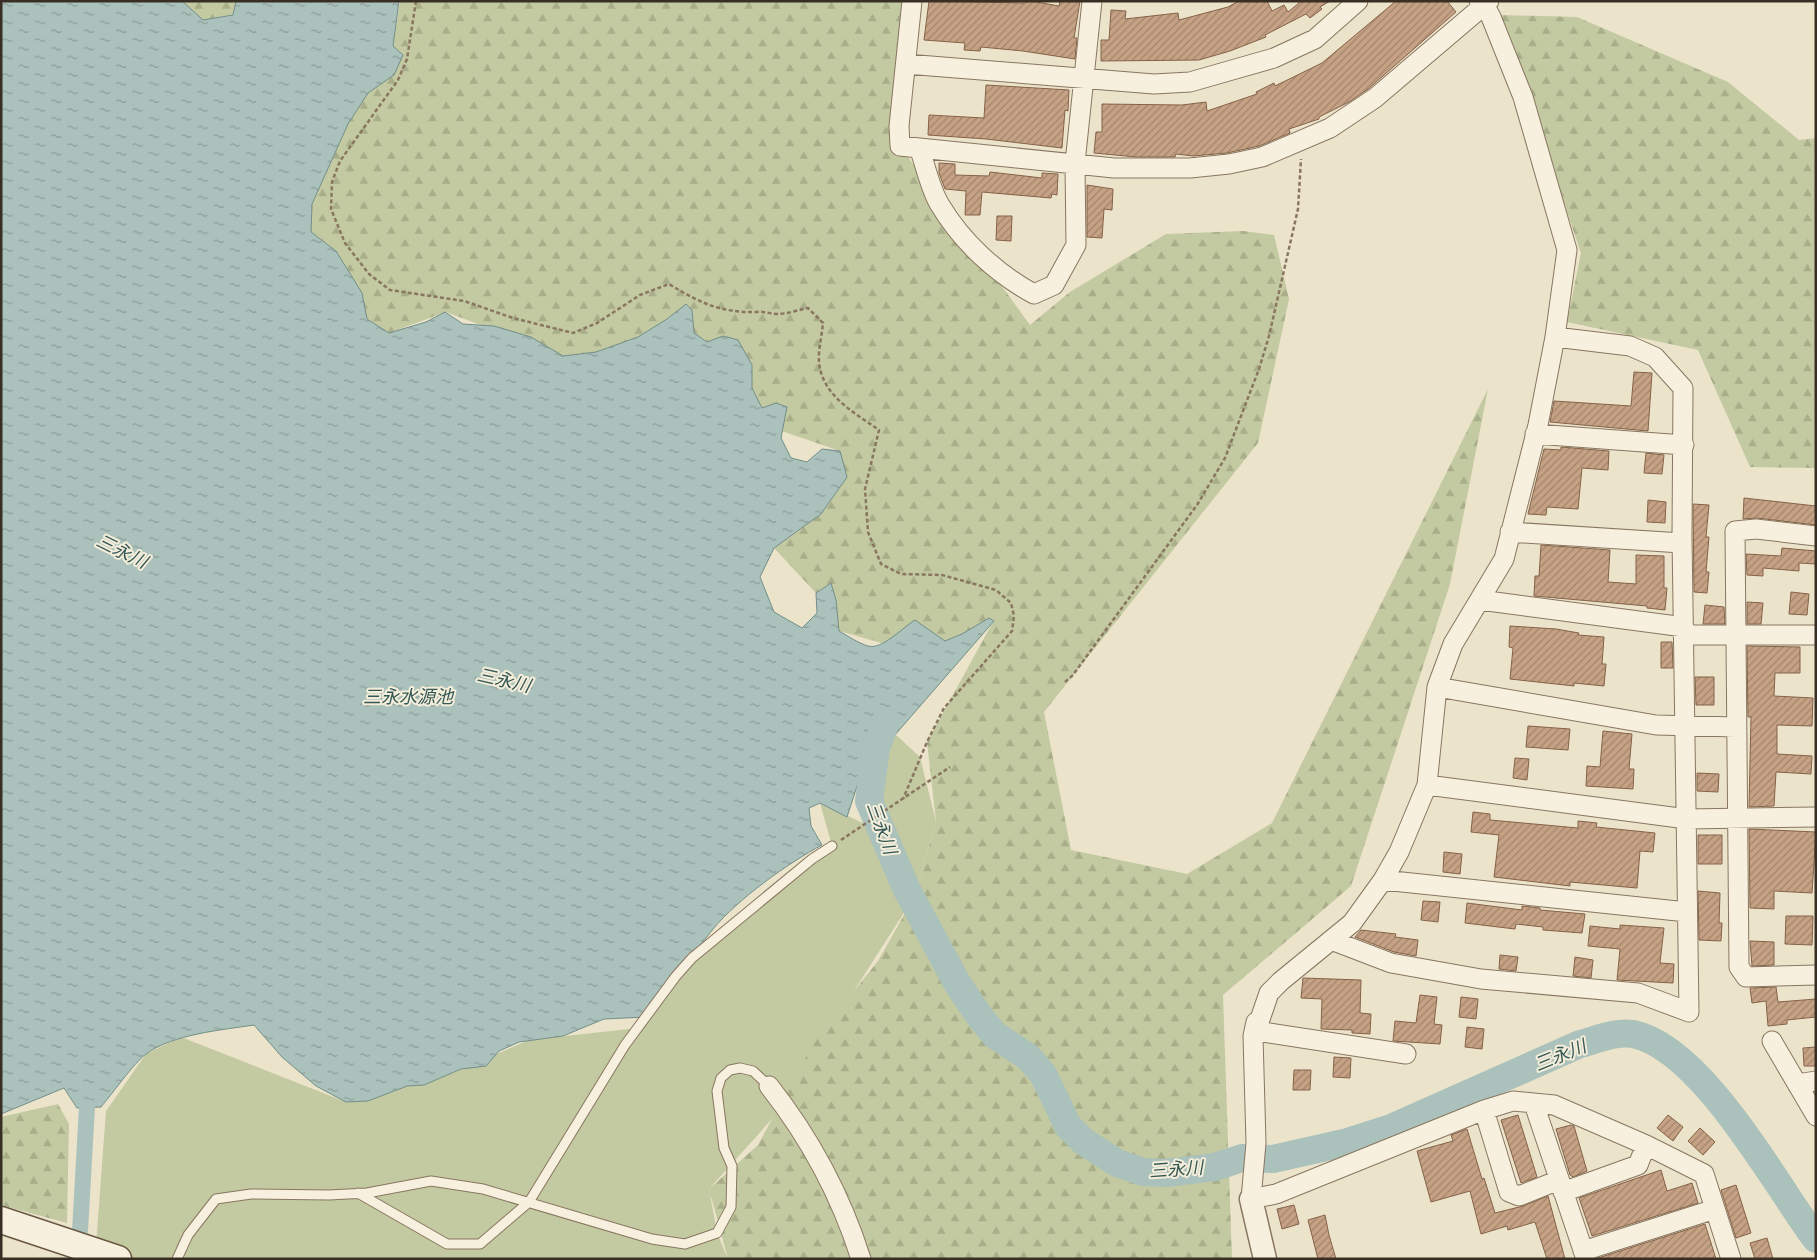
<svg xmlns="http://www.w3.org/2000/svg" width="1817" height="1260" font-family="Lora,'Noto Sans JP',serif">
  <defs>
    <pattern id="forest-firs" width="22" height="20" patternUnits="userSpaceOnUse" patternTransform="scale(1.25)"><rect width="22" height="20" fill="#c3c9a0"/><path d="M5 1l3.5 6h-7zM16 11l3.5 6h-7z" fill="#a8ad8a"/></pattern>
    <pattern id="water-ripples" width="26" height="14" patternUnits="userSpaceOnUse" patternTransform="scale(1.25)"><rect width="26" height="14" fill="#abc1bb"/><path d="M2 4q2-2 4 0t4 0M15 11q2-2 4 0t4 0" fill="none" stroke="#8c9d98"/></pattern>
    <pattern id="building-hatch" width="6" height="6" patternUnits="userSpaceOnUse" patternTransform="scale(1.25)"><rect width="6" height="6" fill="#c6a285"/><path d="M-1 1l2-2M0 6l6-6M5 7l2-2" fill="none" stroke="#a2846c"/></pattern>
  </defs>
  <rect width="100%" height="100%" fill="#ece3cb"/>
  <!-- grass -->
  <path fill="#c3c9a0" d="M 895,734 L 920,757 L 936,822 L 914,897 L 772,1119 L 709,1189 L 717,1233 L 728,1259 L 95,1259 L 106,1111 L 146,1054 L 181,1037 L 346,1102 L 445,1076 L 529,1040 L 638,1028 L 676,976 L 832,846 L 820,803 L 865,824 Z"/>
  <!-- forest -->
  <path fill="url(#forest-firs)" d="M 181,1 L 236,1 L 233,15 L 203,20 Z
    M 400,1 L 922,1 L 900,146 L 1030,325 L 1070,292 L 1166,234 L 1243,231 L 1274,235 L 1289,299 L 1258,443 L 1044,712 L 1071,850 L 1187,874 L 1272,823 L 1488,389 L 1450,584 L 1351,886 L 1223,995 L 1232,1259 L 728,1259 L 709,1189 L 758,1145 L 816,1038 L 878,961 L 914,897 L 936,822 L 927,742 L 993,622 L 945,641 L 885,644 L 839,631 L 831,583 L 816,593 L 774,548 L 846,477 L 840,451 L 563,356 L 446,312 L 389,333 L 367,319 L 311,232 L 312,204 L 348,124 L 368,93 L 394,75 L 393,47 Z
    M 1500,15 L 1577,17 L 1728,82 L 1799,140 L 1816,138 L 1816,468 L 1750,467 L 1698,350 L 1567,322 L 1581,253 Z
    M 58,1104 L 69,1124 L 67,1223 L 1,1205 L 1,1117 Z"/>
  <!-- water -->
  <path fill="url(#water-ripples)" stroke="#728f89" d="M 1,1 L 182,1 L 203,20 L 233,15 L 236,1 L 399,1 L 393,46 L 403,55 L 394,75 L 368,93 L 348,124 L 312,204 L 311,232 L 336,251 L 362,293 L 367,319 L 389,333 L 426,322 L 445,312 L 463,324 L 494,326 L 531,337 L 563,356 L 596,352 L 638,337 L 667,319 L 686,304 L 692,310 L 694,333 L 707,342 L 723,336 L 738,340 L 752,365 L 752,388 L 762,408 L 776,403 L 787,407 L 781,438 L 791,458 L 807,462 L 822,449 L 840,451 L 847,477 L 821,514 L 774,548 L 760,577 L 774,612 L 802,628 L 817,613 L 816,593 L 831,583 L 836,600 L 839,631 C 848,636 858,643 868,646 C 882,650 902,628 915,620 L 945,641 L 962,634 L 989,618 L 994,621 L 861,774 L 847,817 L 820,803 L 809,808 L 811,826 L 822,845 C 788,863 738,899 713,929 C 690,957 670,989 646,1017 L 604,1019 L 563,1036 L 519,1042 L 499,1051 L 486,1066 L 461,1069 L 424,1085 L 407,1086 L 368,1101 L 346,1102 L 316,1086 L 282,1057 L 254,1025 C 222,1030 173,1034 146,1054 C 134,1063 112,1094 101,1107 L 77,1108 L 64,1088 L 1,1114 Z"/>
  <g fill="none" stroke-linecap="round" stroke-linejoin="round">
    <!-- canal -->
    <path stroke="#abc1bb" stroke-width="16" d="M 80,1231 L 87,1107"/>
    <!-- river -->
    <path stroke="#abc1bb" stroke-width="28" d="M 886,721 L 876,748 L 869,801 L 906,888 L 957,983 L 980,1017 L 995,1035 L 1028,1057 L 1043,1074 L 1068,1126 L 1083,1141 L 1117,1163 L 1143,1172 L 1166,1173 L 1215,1167 L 1242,1158 L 1273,1159 L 1344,1143 L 1391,1128 L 1580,1044 C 1596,1040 1616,1031 1633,1034 C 1702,1048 1775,1184 1816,1239"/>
  </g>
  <!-- building -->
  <path fill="url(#building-hatch)" stroke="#856248" d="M 929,1 L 1024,3 L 1031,1 L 1059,6 L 1060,1 L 1080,1 L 1074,38 L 1077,38 L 1075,59 L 1023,51 L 981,47 L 980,51 L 964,50 L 965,43 L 924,40 Z
    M 1239,1 L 1267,1 L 1272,11 L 1284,5 L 1288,12 L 1299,3 L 1298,1 L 1330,1 L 1320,7 L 1322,9 L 1310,18 L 1306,14 L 1265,35 L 1266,37 L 1230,51 L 1199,60 L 1101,61 L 1101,40 L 1109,40 L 1111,10 L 1126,11 L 1125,19 L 1178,13 L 1179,20 L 1228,7 Z
    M 1396,1 L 1447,1 L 1456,12 L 1368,89 L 1349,102 L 1319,117 L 1319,119 L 1289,129 L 1290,133 L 1259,146 L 1227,153 L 1193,156 L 1176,154 L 1175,157 L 1136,157 L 1094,153 L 1096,132 L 1102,132 L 1102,104 L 1182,105 L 1206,102 L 1207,111 L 1257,94 L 1256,92 L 1274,83 L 1275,86 L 1322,63 Z
    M 986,85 L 1069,90 L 1068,111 L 1065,110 L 1062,148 L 986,139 L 928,135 L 929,115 L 984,118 Z
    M 939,163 L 955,164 L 955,175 L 989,176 L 990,172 L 1042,178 L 1042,173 L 1058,174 L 1057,195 L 1052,194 L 1051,198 L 982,192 L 980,215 L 965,215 L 966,191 L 945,189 L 939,173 Z
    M 1087,185 L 1113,189 L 1112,210 L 1104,209 L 1102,238 L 1087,237 Z
    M 997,216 L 1012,216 L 1011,241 L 996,240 Z
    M 1634,372 L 1652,373 L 1648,431 L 1550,422 L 1554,401 L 1631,406 Z
    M 1561,447 L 1609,451 L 1608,470 L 1582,468 L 1578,509 L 1547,507 L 1546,515 L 1528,514 L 1544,449 L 1561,450 Z
    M 1646,453 L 1664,455 L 1662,474 L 1644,473 Z
    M 1744,498 L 1816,506 L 1816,525 L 1757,518 L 1743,519 Z
    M 1648,500 L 1666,502 L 1665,523 L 1647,522 Z
    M 1693,504 L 1709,505 L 1706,537 L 1709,537 L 1706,572 L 1709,572 L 1707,593 L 1694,592 Z
    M 1541,545 L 1610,550 L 1608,582 L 1636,584 L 1636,555 L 1664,556 L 1664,588 L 1667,588 L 1665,610 L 1647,608 L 1647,606 L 1534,596 L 1535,576 L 1539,576 Z
    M 1782,548 L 1816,551 L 1816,564 L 1799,563 L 1799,571 L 1763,568 L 1763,576 L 1747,575 L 1746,554 L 1781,556 Z
    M 1791,592 L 1809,594 L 1807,615 L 1789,614 Z
    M 1747,602 L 1763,603 L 1761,624 L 1747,624 Z
    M 1705,605 L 1724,607 L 1725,624 L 1703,624 Z
    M 1510,626 L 1556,629 L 1579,633 L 1578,635 L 1604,637 L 1602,664 L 1606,664 L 1604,686 L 1574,683 L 1574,686 L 1510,679 L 1513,648 L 1509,647 Z
    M 1661,642 L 1672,642 L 1673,668 L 1661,668 Z
    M 1747,646 L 1800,647 L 1800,673 L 1775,673 L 1774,696 L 1813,698 L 1812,726 L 1777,725 L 1777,754 L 1812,756 L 1811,774 L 1776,772 L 1774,806 L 1749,807 L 1751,717 L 1748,717 Z
    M 1695,677 L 1714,677 L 1714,705 L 1696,705 Z
    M 1528,726 L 1570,729 L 1568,750 L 1526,747 Z
    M 1603,731 L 1632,734 L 1629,769 L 1634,769 L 1633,789 L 1586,786 L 1587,766 L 1600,767 Z
    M 1515,758 L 1529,759 L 1527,780 L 1513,778 Z
    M 1697,773 L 1719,774 L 1718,792 L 1697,791 Z
    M 1473,812 L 1490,814 L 1490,820 L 1578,828 L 1578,821 L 1597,823 L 1596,827 L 1655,833 L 1653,852 L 1640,851 L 1637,888 L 1570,882 L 1570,886 L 1494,877 L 1499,835 L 1471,832 Z
    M 1749,829 L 1816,832 L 1812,893 L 1774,891 L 1774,909 L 1750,908 Z
    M 1698,835 L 1722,835 L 1722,864 L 1698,864 Z
    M 1444,852 L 1462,854 L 1460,874 L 1443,872 Z
    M 1698,891 L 1720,893 L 1719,923 L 1722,923 L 1721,941 L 1699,940 Z
    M 1423,901 L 1440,902 L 1438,922 L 1421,920 Z
    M 1467,903 L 1522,910 L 1522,906 L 1540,908 L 1540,910 L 1585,914 L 1582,933 L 1543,930 L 1543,927 L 1516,924 L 1515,929 L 1465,923 Z
    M 1786,916 L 1813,916 L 1812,945 L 1785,944 Z
    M 1620,925 L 1664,928 L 1660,963 L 1674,964 L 1673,983 L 1617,980 L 1620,949 L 1588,946 L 1590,926 L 1620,929 Z
    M 1361,930 L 1396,934 L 1395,937 L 1418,940 L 1416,956 L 1394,952 L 1355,937 Z
    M 1750,941 L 1774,942 L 1774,965 L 1752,966 Z
    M 1500,955 L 1518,957 L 1516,971 L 1499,969 Z
    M 1575,957 L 1593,960 L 1591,978 L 1573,976 Z
    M 1303,978 L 1361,980 L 1360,1013 L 1371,1014 L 1370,1034 L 1352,1033 L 1352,1030 L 1321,1029 L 1322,999 L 1301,998 Z
    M 1776,987 L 1778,1002 L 1816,999 L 1816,1017 L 1787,1020 L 1787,1024 L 1768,1026 L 1766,1001 L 1752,1003 L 1750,988 Z
    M 1420,995 L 1437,997 L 1434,1024 L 1442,1025 L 1440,1044 L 1393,1041 L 1395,1021 L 1416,1023 Z
    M 1461,997 L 1478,999 L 1476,1019 L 1459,1017 Z
    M 1467,1027 L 1484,1029 L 1482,1049 L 1465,1047 Z
    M 1816,1047 L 1816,1066 L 1804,1066 L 1803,1048 Z
    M 1334,1057 L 1351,1058 L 1350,1078 L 1333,1077 Z
    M 1294,1070 L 1311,1070 L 1310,1090 L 1293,1090 Z
    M 1518,1115 L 1537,1177 L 1521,1183 L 1501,1120 Z
    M 1668,1115 L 1683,1127 L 1673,1141 L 1657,1128 Z
    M 1571,1125 L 1574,1126 L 1587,1171 L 1573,1177 L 1570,1175 L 1556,1129 Z
    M 1700,1128 L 1715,1142 L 1703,1155 L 1688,1141 Z
    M 1467,1129 L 1482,1179 L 1484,1178 L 1495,1213 L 1523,1206 L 1548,1196 L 1565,1259 L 1547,1259 L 1535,1222 L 1508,1230 L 1507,1226 L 1481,1234 L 1470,1191 L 1431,1202 L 1417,1151 L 1453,1141 L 1451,1135 Z
    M 1661,1170 L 1667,1191 L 1692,1183 L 1698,1203 L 1592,1236 L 1579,1198 Z
    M 1736,1185 L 1751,1233 L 1736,1238 L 1721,1190 Z
    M 1294,1205 L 1299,1224 L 1282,1229 L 1277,1209 Z
    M 1325,1215 L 1329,1235 L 1336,1259 L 1318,1259 L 1308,1220 Z
    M 1705,1224 L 1716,1259 L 1598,1259 L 1598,1258 Z
    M 1767,1238 L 1773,1259 L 1755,1259 L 1750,1243 Z"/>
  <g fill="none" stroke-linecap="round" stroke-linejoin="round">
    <defs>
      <path id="service" d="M 358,1193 L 447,1244 L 480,1244 L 529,1202 L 625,1045 L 676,976 L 692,958 L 812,859 L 832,846
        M 177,1259 L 188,1235 L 216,1199 L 251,1194 L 329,1195 L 367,1193 L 431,1181 L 483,1189 L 652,1239 L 685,1244 L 717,1233 L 731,1207 L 732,1166 L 724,1148 L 717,1091 L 721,1078 L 730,1070 L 740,1068 L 753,1071 L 769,1086"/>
      <path id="minor" d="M 912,1 L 899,126 L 900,146 L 1114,168 L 1190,168 L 1229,164 L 1262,157 L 1330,128 L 1375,98 L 1489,1
        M 906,64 L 1154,84 L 1190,82 L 1274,58 L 1315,39 L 1358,1
        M 919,148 C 926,166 930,189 940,205 C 962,242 997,274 1034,294 L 1054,285 L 1076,245 L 1075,163 L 1092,1
        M 1535,434 L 1684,445
        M 1510,532 L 1682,543
        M 1816,536 L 1756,529 L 1735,531 L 1739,967 L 1746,977 L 1816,975
        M 1480,600 L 1684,627
        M 1685,635 L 1816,635
        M 1437,687 L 1656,725 L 1736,727
        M 1427,785 L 1687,819 L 1816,817
        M 1383,880 L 1687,912
        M 1331,940 L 1391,963 L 1481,979 L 1638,993 L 1689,1012 L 1682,537 L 1683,388 L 1655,357 L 1630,346 L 1555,337
        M 1256,1022 L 1253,1036 L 1256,1143 L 1251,1199 L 1276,1194 L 1484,1110 L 1513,1101 L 1554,1105 L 1646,1145 L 1704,1174 L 1731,1259
        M 1256,1031 L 1269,993 L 1281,981 L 1352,923 L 1383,880 L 1399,852 L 1427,785 L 1437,687 L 1453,644 L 1504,559 L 1538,425 L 1555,337 L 1567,250 L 1523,97 L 1491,17 L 1485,6 L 1479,1
        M 1256,1031 L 1406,1054
        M 1772,1041 L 1816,1116
        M 1797,1084 L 1816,1081
        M 769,1086 C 810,1138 841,1196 861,1259
        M 1534,1104 L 1586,1259
        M 1484,1110 L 1509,1192 L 1519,1196 L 1559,1180
        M 1563,1192 L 1638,1165 L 1646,1145
        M 1583,1251 L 1715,1209"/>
      <path id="tertiary" d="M 1251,1199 L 1265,1259"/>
      <path id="secondary" d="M 1,1220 L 118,1259"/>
    </defs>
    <!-- service casing -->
    <use href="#service" stroke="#887660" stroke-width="11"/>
    <!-- minor casing -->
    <use href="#minor" stroke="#887660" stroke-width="21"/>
    <!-- tertiary casing -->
    <use href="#tertiary" stroke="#887660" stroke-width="25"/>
    <!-- secondary casing -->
    <use href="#secondary" stroke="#6a5843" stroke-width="29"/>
    <!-- path -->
    <path stroke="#887660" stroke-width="2.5" stroke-dasharray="4 2.5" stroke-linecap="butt" d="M 416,1 L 407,59 L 398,80 L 340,161 L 332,182 L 331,209 L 345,243 L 369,274 L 390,290 L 464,301 L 513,318 L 573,333 L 597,323 L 640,295 L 669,284 C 700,303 721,313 757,312 C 764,311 770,314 777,314 C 787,314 798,310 808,308 L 823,323 C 822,335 818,350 819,362 C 822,396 855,413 879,430 L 865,489 L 868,532 L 881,564 L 901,574 L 942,575 L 996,590 L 1011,603 L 1014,616 L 1012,631 L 944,708 L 927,742 L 903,799
      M 1065,682 L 1073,675 L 1197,505 L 1225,458 L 1259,369 L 1269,336 L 1298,209 L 1301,159
      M 841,840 L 950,767"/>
    <!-- service -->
    <use href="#service" stroke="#f7f0de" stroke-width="9"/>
    <!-- minor -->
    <use href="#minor" stroke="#f7f0de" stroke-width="19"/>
    <!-- tertiary -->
    <use href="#tertiary" stroke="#f7f0de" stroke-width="22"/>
    <!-- secondary -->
    <use href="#secondary" stroke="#f7f0de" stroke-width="26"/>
  </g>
  <g text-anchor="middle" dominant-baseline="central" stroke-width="4" stroke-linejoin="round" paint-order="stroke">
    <!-- water labels -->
    <g font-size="18" font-style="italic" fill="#335856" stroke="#f4edda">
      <text transform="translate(122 551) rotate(26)">三永川</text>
      <text transform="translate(504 680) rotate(13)">三永川</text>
      <text x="408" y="696">三永水源池</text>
      <text transform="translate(882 828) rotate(70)">三永川</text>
      <text transform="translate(1560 1055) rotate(-22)">三永川</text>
      <text transform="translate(1176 1169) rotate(-4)">三永川</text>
    </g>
  </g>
  <!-- border -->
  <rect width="1817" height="1260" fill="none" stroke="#392e23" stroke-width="5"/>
</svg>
